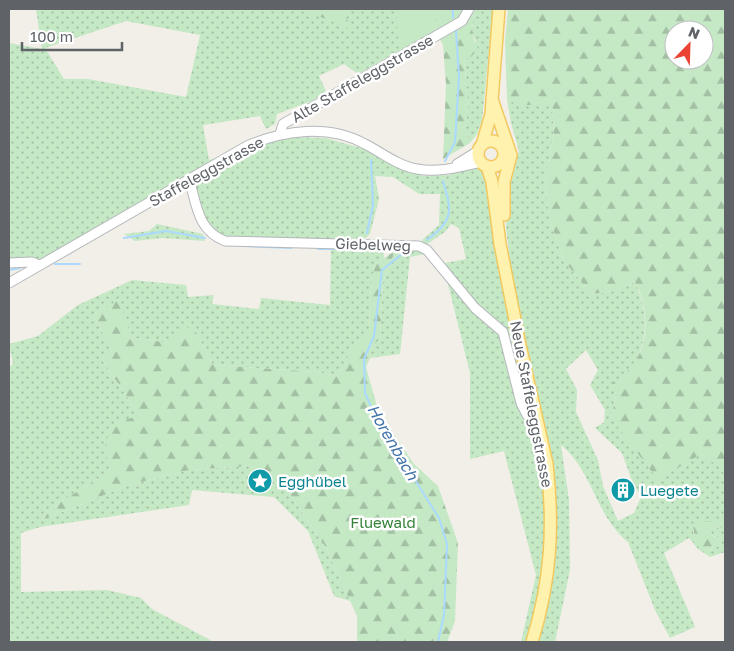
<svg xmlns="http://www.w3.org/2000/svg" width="734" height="651" font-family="'Golos Text',sans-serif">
  <defs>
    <pattern id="grass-dots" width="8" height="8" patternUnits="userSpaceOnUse" patternTransform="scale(1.25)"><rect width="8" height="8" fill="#c5e8c5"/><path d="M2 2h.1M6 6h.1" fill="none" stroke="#a3c0a4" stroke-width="1.8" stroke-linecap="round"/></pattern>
    <pattern id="forest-firs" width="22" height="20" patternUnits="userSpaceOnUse" patternTransform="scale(1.25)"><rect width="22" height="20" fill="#c5e8c5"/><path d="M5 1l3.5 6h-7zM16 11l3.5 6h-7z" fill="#a3c0a4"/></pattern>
  </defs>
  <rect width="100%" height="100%" fill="#f1efe8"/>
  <!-- grass -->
  <path fill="url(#grass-dots)" fill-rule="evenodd" d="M 36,9 L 437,9 L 435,31 L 358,74 L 344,64 L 319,76 L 326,91 L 312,101 L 277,114 L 275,124 L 266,129 L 260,116 L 203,125 L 209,160 L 291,137 L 325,138 L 368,150 L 423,176 L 448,175 L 472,167 L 487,171 L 515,307 L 506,227 L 508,194 L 519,151 L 511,123 L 507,99 L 519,105 L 552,105 L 554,133 L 545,179 L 549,217 L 564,261 L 592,294 L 613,291 L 635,282 C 647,309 649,334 636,361 C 633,368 625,373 622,380 C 616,392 614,405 611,418 C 635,427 716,453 725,474 C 728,483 725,510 725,521 L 694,523 L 693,532 L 706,550 L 722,545 L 721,538 L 713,536 L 710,531 L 713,527 L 725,528 L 725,552 L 710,557 L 698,549 L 689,538 L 664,553 L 695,627 L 670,638 L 655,610 L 628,542 C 596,517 593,471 561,445 L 569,500 L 570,570 L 555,642 L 521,642 L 536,575 L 504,451 L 470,459 L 470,373 L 448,284 L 435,265 L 466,259 L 459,228 L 451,224 L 446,231 L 426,245 L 422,240 L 439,225 L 440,194 L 419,194 L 393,177 L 375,176 L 379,199 L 370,234 L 363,240 L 383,249 L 384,258 L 375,264 L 369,302 L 370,333 L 356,342 L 338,376 L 318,372 L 213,365 L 196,332 L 169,343 L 130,337 L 119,300 L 94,316 L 112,350 L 103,361 L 140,416 L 105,443 L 110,471 L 45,512 L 42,520 L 129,485 L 189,470 L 250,466 L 287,490 L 325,546 L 350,601 L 334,596 L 308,531 L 274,497 L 192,490 L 189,505 L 40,527 L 21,533 L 21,592 L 107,590 L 141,598 L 152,609 L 214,642 L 9,642 L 9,367 L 13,364 L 9,344 L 38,336 L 78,305 L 132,280 L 186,285 L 188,297 L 214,295 L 212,304 L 259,309 L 261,298 L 330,305 L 331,243 L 225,241 L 203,225 L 189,179 L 45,259 L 32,262 L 9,263 L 9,43 L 42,49 ZM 126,21 L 200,35 L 186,97 L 88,79 L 64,79 L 45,48 ZM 586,350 L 598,370 L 590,385 L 605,410 L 604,422 L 595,428 L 622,453 L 631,478 L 641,497 L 634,513 L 618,521 L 603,486 L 598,460 L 576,412 L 577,390 L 566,369 Z
    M 474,9 L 493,9 L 482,120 L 477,134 L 470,143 L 465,130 L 468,106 L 464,59 L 471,57 L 476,41 L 472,34 Z
    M 157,224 L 203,234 L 205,241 L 162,238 L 135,241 L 124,234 L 149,231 Z
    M 413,243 L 425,254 L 410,257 L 400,354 L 370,358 L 372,346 L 380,339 L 383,282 L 395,251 Z"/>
  <!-- forest -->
  <path fill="url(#forest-firs)" fill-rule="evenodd" d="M 301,9 L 348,9 L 345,16 L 353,30 Z
    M 437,9 L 474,9 L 472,34 L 478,49 L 471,57 L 464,59 L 468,106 L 465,130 L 470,143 L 443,159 L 446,84 L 443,45 L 435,31 Z
    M 508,9 L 725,9 L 725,475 L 718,466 L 701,454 L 658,480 L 611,418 L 616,396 L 612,383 C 649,363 653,317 635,282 L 613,291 L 592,294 L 564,261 L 549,217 L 545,179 L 554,133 L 552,105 L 519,105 L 507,99 L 505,42 ZM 674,30 L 704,30 L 704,60 L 674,60 Z
    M 395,251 L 383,282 L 380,339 L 372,346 L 370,358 L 366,367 L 378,410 L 414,464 L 438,486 L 458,543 L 455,621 L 447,642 L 357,642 L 357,616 L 325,546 L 287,490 L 250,466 L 189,470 L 129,485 L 42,520 L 45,512 L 110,471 L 105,443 L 115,422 L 140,416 L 103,361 L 112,350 L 94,316 L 119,299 L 131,337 L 169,343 L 185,326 L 196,332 L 213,365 L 318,372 L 338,376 L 356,342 L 370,333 L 369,302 L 375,264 Z
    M 699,521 L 725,521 L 725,528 L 713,527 L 710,531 L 713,536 L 721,538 L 722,545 L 706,550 C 697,541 693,536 693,523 Z"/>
  <!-- pitch -->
  <path fill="#c5e8c5" d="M 396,9 L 437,9 L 435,31 L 399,52 Z"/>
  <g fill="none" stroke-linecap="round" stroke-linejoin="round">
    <!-- stream -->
    <path stroke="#aadaff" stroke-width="2" d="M 453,9 L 453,18
      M 445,161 L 455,142 L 459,77 L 456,31
      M 367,233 L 373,205 L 371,160
      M 124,238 L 166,231 L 205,238
      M 427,240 C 454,219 452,212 443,181
      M 244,246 L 291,248
      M 318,249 L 356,249
      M 407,250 L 382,270 L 374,336 L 364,359 L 365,393 L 377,420 L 439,518 L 447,544 L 444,615 L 438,642
      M 55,264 L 80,264
      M 9,270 L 20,268"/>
    <defs>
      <path id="minor" d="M 280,134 L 283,124 L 462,21 L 469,9
        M 457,164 L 478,151
        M 189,179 C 197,205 197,230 225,241 L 419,246 L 427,250 L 475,308 L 503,332 L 521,403 L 527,415
        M 9,263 L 32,262 L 39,265
        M 9,283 L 247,146 C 284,130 328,124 365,144 C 381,152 398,166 417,169 C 437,173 460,167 481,162"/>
      <path id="major" d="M 492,99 L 511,155 L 504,182 L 504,215
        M478 154a13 13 0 1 1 26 0a13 13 0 1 1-26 0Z
        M 482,145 L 491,114 L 499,9
        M 487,166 L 492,182 L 500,244 L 520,345 L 547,464 C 554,528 551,580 532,642"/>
    </defs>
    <!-- minor casing -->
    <use href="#minor" stroke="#b5b8bc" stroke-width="11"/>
    <!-- major casing -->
    <use href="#major" stroke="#f2c960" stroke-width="14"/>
    <!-- minor -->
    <use href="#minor" stroke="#fff" stroke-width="9"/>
    <!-- major -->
    <use href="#major" stroke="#fff2af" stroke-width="11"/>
  </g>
  <!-- icons -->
  <defs>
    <symbol id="sight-disc" viewBox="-11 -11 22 22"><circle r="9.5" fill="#0f9aa8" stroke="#fff"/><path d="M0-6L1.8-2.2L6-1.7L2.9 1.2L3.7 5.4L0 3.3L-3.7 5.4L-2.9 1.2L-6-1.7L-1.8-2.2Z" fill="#fff"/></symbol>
    <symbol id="building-disc" viewBox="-11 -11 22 22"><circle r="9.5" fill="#0f9aa8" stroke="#fff"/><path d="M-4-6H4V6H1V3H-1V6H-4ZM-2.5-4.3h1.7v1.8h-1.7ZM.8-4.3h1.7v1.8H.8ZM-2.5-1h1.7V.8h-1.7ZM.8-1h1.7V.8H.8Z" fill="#fff"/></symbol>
  </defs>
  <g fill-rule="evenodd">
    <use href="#sight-disc" x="246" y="467" width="28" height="28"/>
    <use href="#building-disc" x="609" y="476" width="28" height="28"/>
  </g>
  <g text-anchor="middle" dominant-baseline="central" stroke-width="5" stroke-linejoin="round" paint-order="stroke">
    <!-- street labels -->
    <g font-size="15" fill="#5f6368" stroke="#fff">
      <text transform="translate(362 78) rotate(-30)">Alte Staffeleggstrasse</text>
      <text transform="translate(206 171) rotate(-29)">Staffeleggstrasse</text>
      <text transform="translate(373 244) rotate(2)">Giebelweg</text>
      <text transform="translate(532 404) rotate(79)">Neue Staffeleggstrasse</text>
    </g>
    <!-- culture labels -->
    <g font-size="15" fill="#0d838f" stroke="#fff" text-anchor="start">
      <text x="278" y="481">Egghübel</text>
      <text x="640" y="490">Luegete</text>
    </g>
    <!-- park labels -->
    <g font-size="15" fill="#348238" stroke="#fff">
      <text x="383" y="522">Fluewald</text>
    </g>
    <!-- water labels -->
    <g font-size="16" font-style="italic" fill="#4174aa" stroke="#fff">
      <text transform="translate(393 442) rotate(60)">Horenbach</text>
    </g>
  </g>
  <!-- border -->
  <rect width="734" height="651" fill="none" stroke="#5f6368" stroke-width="20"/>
  <!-- north arrow -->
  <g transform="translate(689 45) rotate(23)"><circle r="24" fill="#ffffff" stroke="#bfc1c3"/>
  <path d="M0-4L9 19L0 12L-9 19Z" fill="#ea4335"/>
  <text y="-8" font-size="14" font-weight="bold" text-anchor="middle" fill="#5f6368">N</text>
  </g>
  <!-- scale -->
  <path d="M22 42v8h100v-8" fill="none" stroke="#5f6368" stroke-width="2.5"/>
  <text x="30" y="42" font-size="15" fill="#5f6368" stroke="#ffffff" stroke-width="4" paint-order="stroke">100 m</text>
</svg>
